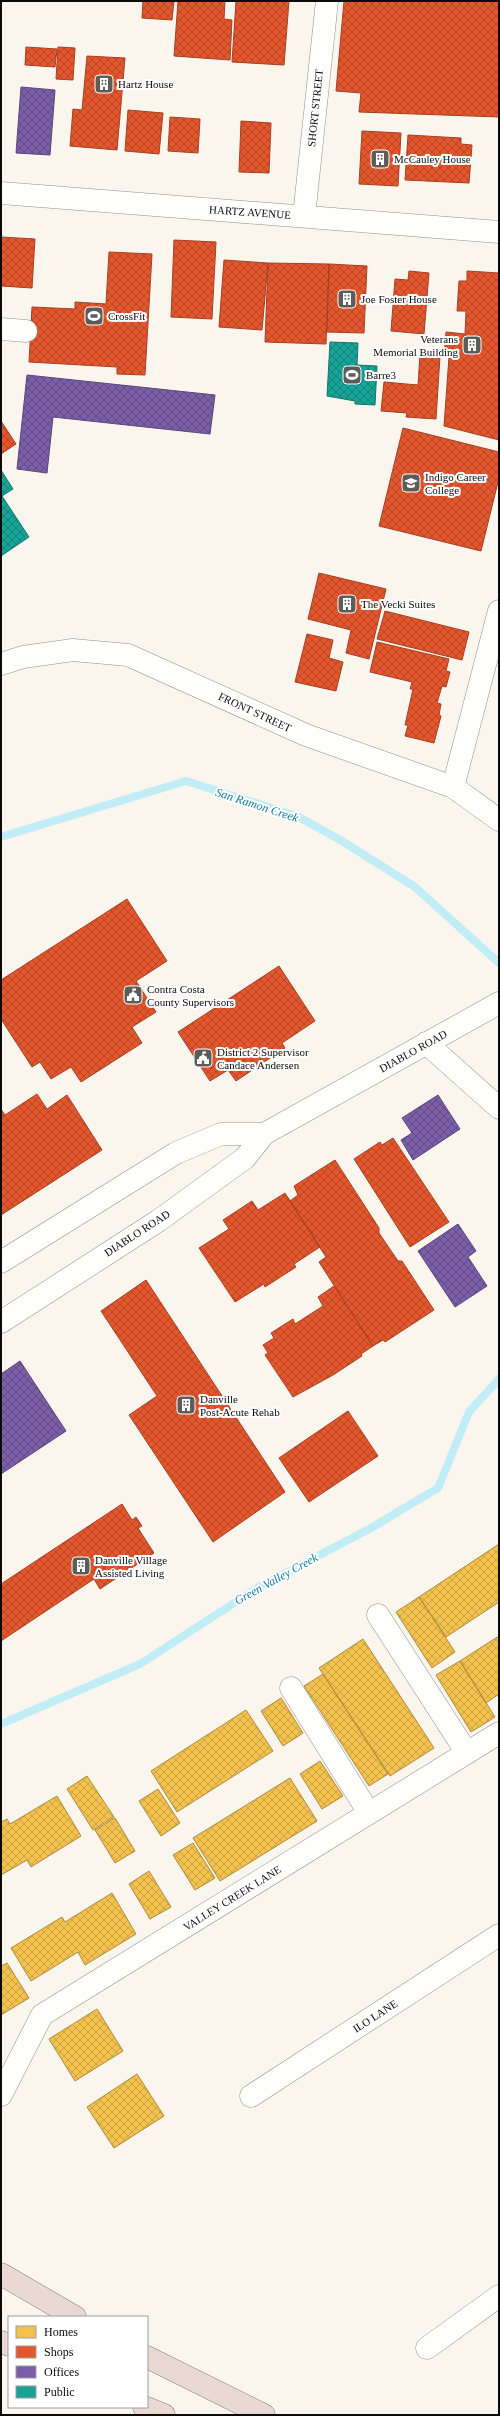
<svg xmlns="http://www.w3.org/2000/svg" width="500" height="2416" font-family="Georgia,serif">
  <defs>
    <pattern id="homes-cross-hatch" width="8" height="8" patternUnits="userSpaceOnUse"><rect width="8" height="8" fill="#f2c14e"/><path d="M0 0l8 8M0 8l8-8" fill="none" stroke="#cea443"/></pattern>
    <pattern id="shops-cross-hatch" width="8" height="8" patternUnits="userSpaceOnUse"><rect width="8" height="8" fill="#e4572e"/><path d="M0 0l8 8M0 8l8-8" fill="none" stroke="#b74625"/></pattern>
    <pattern id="offices-cross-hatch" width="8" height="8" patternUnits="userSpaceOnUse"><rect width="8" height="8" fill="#7b5ea7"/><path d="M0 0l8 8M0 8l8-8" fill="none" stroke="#634c86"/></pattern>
    <pattern id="public-cross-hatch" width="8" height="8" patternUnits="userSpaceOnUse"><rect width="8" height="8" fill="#17a398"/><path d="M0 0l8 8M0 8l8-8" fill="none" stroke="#13837a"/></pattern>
  </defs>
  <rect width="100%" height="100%" fill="#faf5ed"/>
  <!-- homes -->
  <path fill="url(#homes-cross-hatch)" stroke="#ac8a3a" d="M 499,1544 L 499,1602 L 446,1637 L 419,1597 Z
    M 419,1597 L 455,1652 L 432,1668 L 396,1612 Z
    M 499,1636 L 499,1694 L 486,1703 L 460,1661 Z
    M 363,1639 L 434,1748 L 390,1776 L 319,1668 Z
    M 460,1661 L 495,1717 L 471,1732 L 436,1675 Z
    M 323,1674 L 388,1774 L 369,1786 L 304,1686 Z
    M 281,1698 L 303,1733 L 283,1746 L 261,1711 Z
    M 246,1710 L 273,1751 L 177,1812 L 151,1771 Z
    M 320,1761 L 343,1796 L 322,1809 L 300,1774 Z
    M 87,1776 L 114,1817 L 93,1830 L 67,1789 Z
    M 290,1778 L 317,1821 L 220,1881 L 193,1838 Z
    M 158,1789 L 180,1823 L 161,1836 L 139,1801 Z
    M 57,1796 L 81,1836 L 31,1867 L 27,1860 L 1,1875 L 1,1822 L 7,1819 L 10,1824 Z
    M 115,1818 L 135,1851 L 115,1863 L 95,1830 Z
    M 193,1843 L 215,1878 L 195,1890 L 173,1855 Z
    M 149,1871 L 171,1907 L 150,1919 L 129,1884 Z
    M 112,1893 L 136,1934 L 85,1965 L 78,1952 L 31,1981 L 11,1948 L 62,1917 L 65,1922 Z
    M 7,1963 L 29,1998 L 1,2015 L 1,1966 Z
    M 97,2009 L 123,2051 L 75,2081 L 49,2039 Z
    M 137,2074 L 164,2116 L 114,2148 L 87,2107 Z"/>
  <!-- shops -->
  <path fill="url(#shops-cross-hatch)" stroke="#a34023" d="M 143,1 L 174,1 L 172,20 L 142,18 Z
    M 178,1 L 225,1 L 224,19 L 232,20 L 230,60 L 174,56 Z
    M 236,1 L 289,1 L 284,65 L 232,62 Z
    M 344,1 L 499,1 L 499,117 L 359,112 L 361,93 L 336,91 Z
    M 26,47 L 57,49 L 55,67 L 25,65 Z
    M 58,47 L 75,48 L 73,80 L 56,79 Z
    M 87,56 L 125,58 L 117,150 L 70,146 L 73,109 L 82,110 Z
    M 128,110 L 163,113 L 159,154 L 125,151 Z
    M 170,117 L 200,119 L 198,153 L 168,151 Z
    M 241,121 L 271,123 L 269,173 L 239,172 Z
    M 362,131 L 401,133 L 398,186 L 359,184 Z
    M 408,135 L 461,138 L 461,144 L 472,145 L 469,183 L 405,180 Z
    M 1,237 L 35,239 L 32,288 L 1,286 Z
    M 174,240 L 216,242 L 212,319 L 171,317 Z
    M 109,252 L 152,254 L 145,375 L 117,374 L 117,367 L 29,362 L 32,307 L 75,309 L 75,302 L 106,304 Z
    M 224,260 L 268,263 L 262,330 L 219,327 Z
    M 268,263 L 329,264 L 326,344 L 265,342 Z
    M 329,264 L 367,266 L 364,333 L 327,332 Z
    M 409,271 L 429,273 L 424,334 L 391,331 L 395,279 L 408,280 Z
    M 467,271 L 499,273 L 499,440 L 444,426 L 449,357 L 444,357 L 446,332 L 465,334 L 466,311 L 457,311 L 459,281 L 467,281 Z
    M 420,354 L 440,356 L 436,419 L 406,417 L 407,413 L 381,411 L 384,382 L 418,385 Z
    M 1,421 L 16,444 L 1,454 Z
    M 403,428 L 499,452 L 499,478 L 481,551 L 379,526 Z
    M 319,573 L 386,589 L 369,659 L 346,653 L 351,630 L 308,619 Z
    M 385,611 L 469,632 L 462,660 L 377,639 Z
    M 307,634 L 333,640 L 329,658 L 343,662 L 336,691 L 295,682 Z
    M 377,642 L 449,659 L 446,671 L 450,672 L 446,687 L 442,686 L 437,703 L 441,704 L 439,715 L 441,716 L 434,743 L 405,736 L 408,725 L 405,725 L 413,689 L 410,689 L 412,682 L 370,672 Z
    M 127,899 L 167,961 L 136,981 L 156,1012 L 132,1027 L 142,1043 L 81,1082 L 71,1067 L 51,1079 L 40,1062 L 32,1067 L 1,1019 L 1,980 Z
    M 279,966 L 315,1021 L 282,1043 L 285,1048 L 236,1081 L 228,1070 L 210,1081 L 178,1032 Z
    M 37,1094 L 47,1109 L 67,1095 L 102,1150 L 1,1215 L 1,1109 L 5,1115 Z
    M 393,1138 L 449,1222 L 410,1247 L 354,1159 L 380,1142 L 382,1145 Z
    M 335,1160 L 379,1228 L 379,1233 L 398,1261 L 402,1261 L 434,1310 L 385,1342 L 383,1340 L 373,1346 L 319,1262 L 326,1257 L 290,1201 L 298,1195 L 294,1186 Z
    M 285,1193 L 320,1247 L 294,1264 L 296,1267 L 265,1287 L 264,1284 L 235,1302 L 199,1248 L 229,1229 L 223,1220 L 252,1201 L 258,1210 Z
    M 146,1280 L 285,1492 L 213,1542 L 129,1415 L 157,1396 L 101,1311 Z
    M 334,1286 L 373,1346 L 361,1354 L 362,1356 L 333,1375 L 293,1397 L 265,1355 L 268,1353 L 263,1345 L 274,1338 L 271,1333 L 293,1319 L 295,1324 L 323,1306 L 318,1297 Z
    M 348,1411 L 378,1456 L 309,1502 L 279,1458 Z
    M 122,1504 L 132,1520 L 136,1517 L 142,1526 L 138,1528 L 154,1553 L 100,1589 L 94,1579 L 1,1641 L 1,1584 Z"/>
  <!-- offices -->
  <path fill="url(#offices-cross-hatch)" stroke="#594578" d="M 21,87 L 55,90 L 50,155 L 16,153 Z
    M 27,375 L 215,395 L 210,434 L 53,417 L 47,473 L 17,469 Z
    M 438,1095 L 460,1129 L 413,1160 L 401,1140 L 412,1133 L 402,1118 Z
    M 458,1224 L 476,1251 L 468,1257 L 487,1286 L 455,1307 L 418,1251 Z
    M 20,1361 L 66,1431 L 1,1474 L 1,1374 Z"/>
  <!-- public -->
  <path fill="url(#public-cross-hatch)" stroke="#13756d" d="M 330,342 L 358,343 L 357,365 L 377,366 L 375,405 L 355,404 L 355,401 L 327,396 Z
    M 1,470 L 13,489 L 2,496 L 29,537 L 1,556 Z"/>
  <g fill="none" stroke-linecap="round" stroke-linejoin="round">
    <!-- stream -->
    <path stroke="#c1edf6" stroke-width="8" d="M 1,837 L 186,781 L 297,816 L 342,841 L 415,887 L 499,963
      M 1,1724 L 140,1664 L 257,1588 L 371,1528 L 438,1488 L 469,1412 L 499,1379"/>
    <defs>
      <path id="minor" d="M 1,193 L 499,232
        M 304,216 L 327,1
        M 1,329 L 26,331
        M 1,664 L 23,657 L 73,650 L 128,655 L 306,735 L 453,787 L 499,820
        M 453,787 L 499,611
        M 426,1043 L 499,1108
        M 1,1262 L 176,1153 L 221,1134 L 264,1134
        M 1,1322 L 158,1221 L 245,1158 L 264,1134 L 499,1003
        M 378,1615 L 467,1753
        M 291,1688 L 369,1813
        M 1,2095 L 42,2015 L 499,1733
        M 251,2096 L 499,1935
        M 427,2348 L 499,2296"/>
      <path id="highway" d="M 1,2274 L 75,2317
        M 1,2342 L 9,2345
        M 147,2357 L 264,2415
        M 144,2407 L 164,2415"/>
    </defs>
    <!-- minor casing -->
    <use href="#minor" stroke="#92908c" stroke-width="23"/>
    <!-- highway casing -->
    <use href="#highway" stroke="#7f7d7a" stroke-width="23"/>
    <!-- minor -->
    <use href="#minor" stroke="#fefefc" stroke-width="22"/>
    <!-- highway -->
    <use href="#highway" stroke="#ead9d2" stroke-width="22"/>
  </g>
  <!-- icons -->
  <defs>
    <symbol id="building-square" viewBox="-11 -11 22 22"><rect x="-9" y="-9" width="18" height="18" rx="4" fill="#5e5c59" stroke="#fff"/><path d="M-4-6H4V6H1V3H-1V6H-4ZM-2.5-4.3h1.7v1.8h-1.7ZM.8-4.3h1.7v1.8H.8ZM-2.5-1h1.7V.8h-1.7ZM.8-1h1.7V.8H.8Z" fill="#fff"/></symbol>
    <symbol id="stadium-square" viewBox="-11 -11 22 22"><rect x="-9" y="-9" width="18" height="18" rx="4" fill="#5e5c59" stroke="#fff"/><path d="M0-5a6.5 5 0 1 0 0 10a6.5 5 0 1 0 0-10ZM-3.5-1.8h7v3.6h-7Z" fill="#fff"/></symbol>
    <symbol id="university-square" viewBox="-11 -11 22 22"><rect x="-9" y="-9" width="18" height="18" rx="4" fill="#5e5c59" stroke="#fff"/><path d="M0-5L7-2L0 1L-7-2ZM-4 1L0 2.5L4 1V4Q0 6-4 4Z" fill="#fff"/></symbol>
    <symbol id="civic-square" viewBox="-11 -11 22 22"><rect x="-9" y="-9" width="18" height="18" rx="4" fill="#5e5c59" stroke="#fff"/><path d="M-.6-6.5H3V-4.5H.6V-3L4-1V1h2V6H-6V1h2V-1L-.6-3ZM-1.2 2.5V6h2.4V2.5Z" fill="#fff"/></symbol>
  </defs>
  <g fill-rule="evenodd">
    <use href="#building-square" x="93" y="73" width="22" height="22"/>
    <use href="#building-square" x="369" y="148" width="22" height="22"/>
    <use href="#building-square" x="336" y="288" width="22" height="22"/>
    <use href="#stadium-square" x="83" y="305" width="22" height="22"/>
    <use href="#building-square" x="461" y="334" width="22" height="22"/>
    <use href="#stadium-square" x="341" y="364" width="22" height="22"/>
    <use href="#university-square" x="400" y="472" width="22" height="22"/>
    <use href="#building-square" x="336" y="593" width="22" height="22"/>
    <use href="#civic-square" x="122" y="984" width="22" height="22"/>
    <use href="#civic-square" x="192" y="1047" width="22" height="22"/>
    <use href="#building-square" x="175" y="1394" width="22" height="22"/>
    <use href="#building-square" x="70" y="1555" width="22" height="22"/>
  </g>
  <g text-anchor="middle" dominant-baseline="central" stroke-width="4" stroke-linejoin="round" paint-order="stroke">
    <!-- poi labels -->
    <g font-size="11" fill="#0a0a0a" stroke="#fff" text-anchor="start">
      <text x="118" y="84">Hartz House</text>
      <text x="394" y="159">McCauley House</text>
      <text x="361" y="299">Joe Foster House</text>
      <text x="108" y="316">CrossFit</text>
      <text x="458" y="339" text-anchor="end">Veterans<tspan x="458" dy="13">Memorial Building</tspan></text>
      <text x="366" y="375">Barre3</text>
      <text x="425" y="477">Indigo Career<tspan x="425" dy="13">College</tspan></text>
      <text x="361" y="604">The Vecki Suites</text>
      <text x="147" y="989">Contra Costa<tspan x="147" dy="13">County Supervisors</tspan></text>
      <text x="217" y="1052">District 2 Supervisor<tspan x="217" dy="13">Candace Andersen</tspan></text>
      <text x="200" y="1399">Danville<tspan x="200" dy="13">Post-Acute Rehab</tspan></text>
      <text x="95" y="1560">Danville Village<tspan x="95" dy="13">Assisted Living</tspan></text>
    </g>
    <!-- street labels -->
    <g font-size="11" fill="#0a0a0a" stroke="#fff">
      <text transform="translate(315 108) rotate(-84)">SHORT STREET</text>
      <text transform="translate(250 212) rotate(4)">HARTZ AVENUE</text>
      <text transform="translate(255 712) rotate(25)">FRONT STREET</text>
      <text transform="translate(413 1051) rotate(-29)">DIABLO ROAD</text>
      <text transform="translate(137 1233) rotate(-33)">DIABLO ROAD</text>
      <text transform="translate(232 1898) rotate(-32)">VALLEY CREEK LANE</text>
      <text transform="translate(375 2016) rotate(-33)">ILO LANE</text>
    </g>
    <!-- water labels -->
    <g font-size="12" font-style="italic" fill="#0e7ba2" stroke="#fff">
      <text transform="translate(257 805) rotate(18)">San Ramon Creek</text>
      <text transform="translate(276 1579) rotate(-29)">Green Valley Creek</text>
    </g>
  </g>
  <!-- border -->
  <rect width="500" height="2416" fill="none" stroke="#0a0a0a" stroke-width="4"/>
  <!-- legend -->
  <rect x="8" y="2316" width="140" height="92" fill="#ffffff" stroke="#9d9d9d"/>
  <rect x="16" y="2326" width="20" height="12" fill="#f2c14e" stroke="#9d9d9d"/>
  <text x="44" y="2336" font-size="12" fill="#0a0a0a">Homes</text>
  <rect x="16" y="2346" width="20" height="12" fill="#e4572e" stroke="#9d9d9d"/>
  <text x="44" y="2356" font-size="12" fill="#0a0a0a">Shops</text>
  <rect x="16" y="2366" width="20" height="12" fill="#7b5ea7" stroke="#9d9d9d"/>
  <text x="44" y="2376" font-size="12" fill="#0a0a0a">Offices</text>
  <rect x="16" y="2386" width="20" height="12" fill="#17a398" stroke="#9d9d9d"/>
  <text x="44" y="2396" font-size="12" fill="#0a0a0a">Public</text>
</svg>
